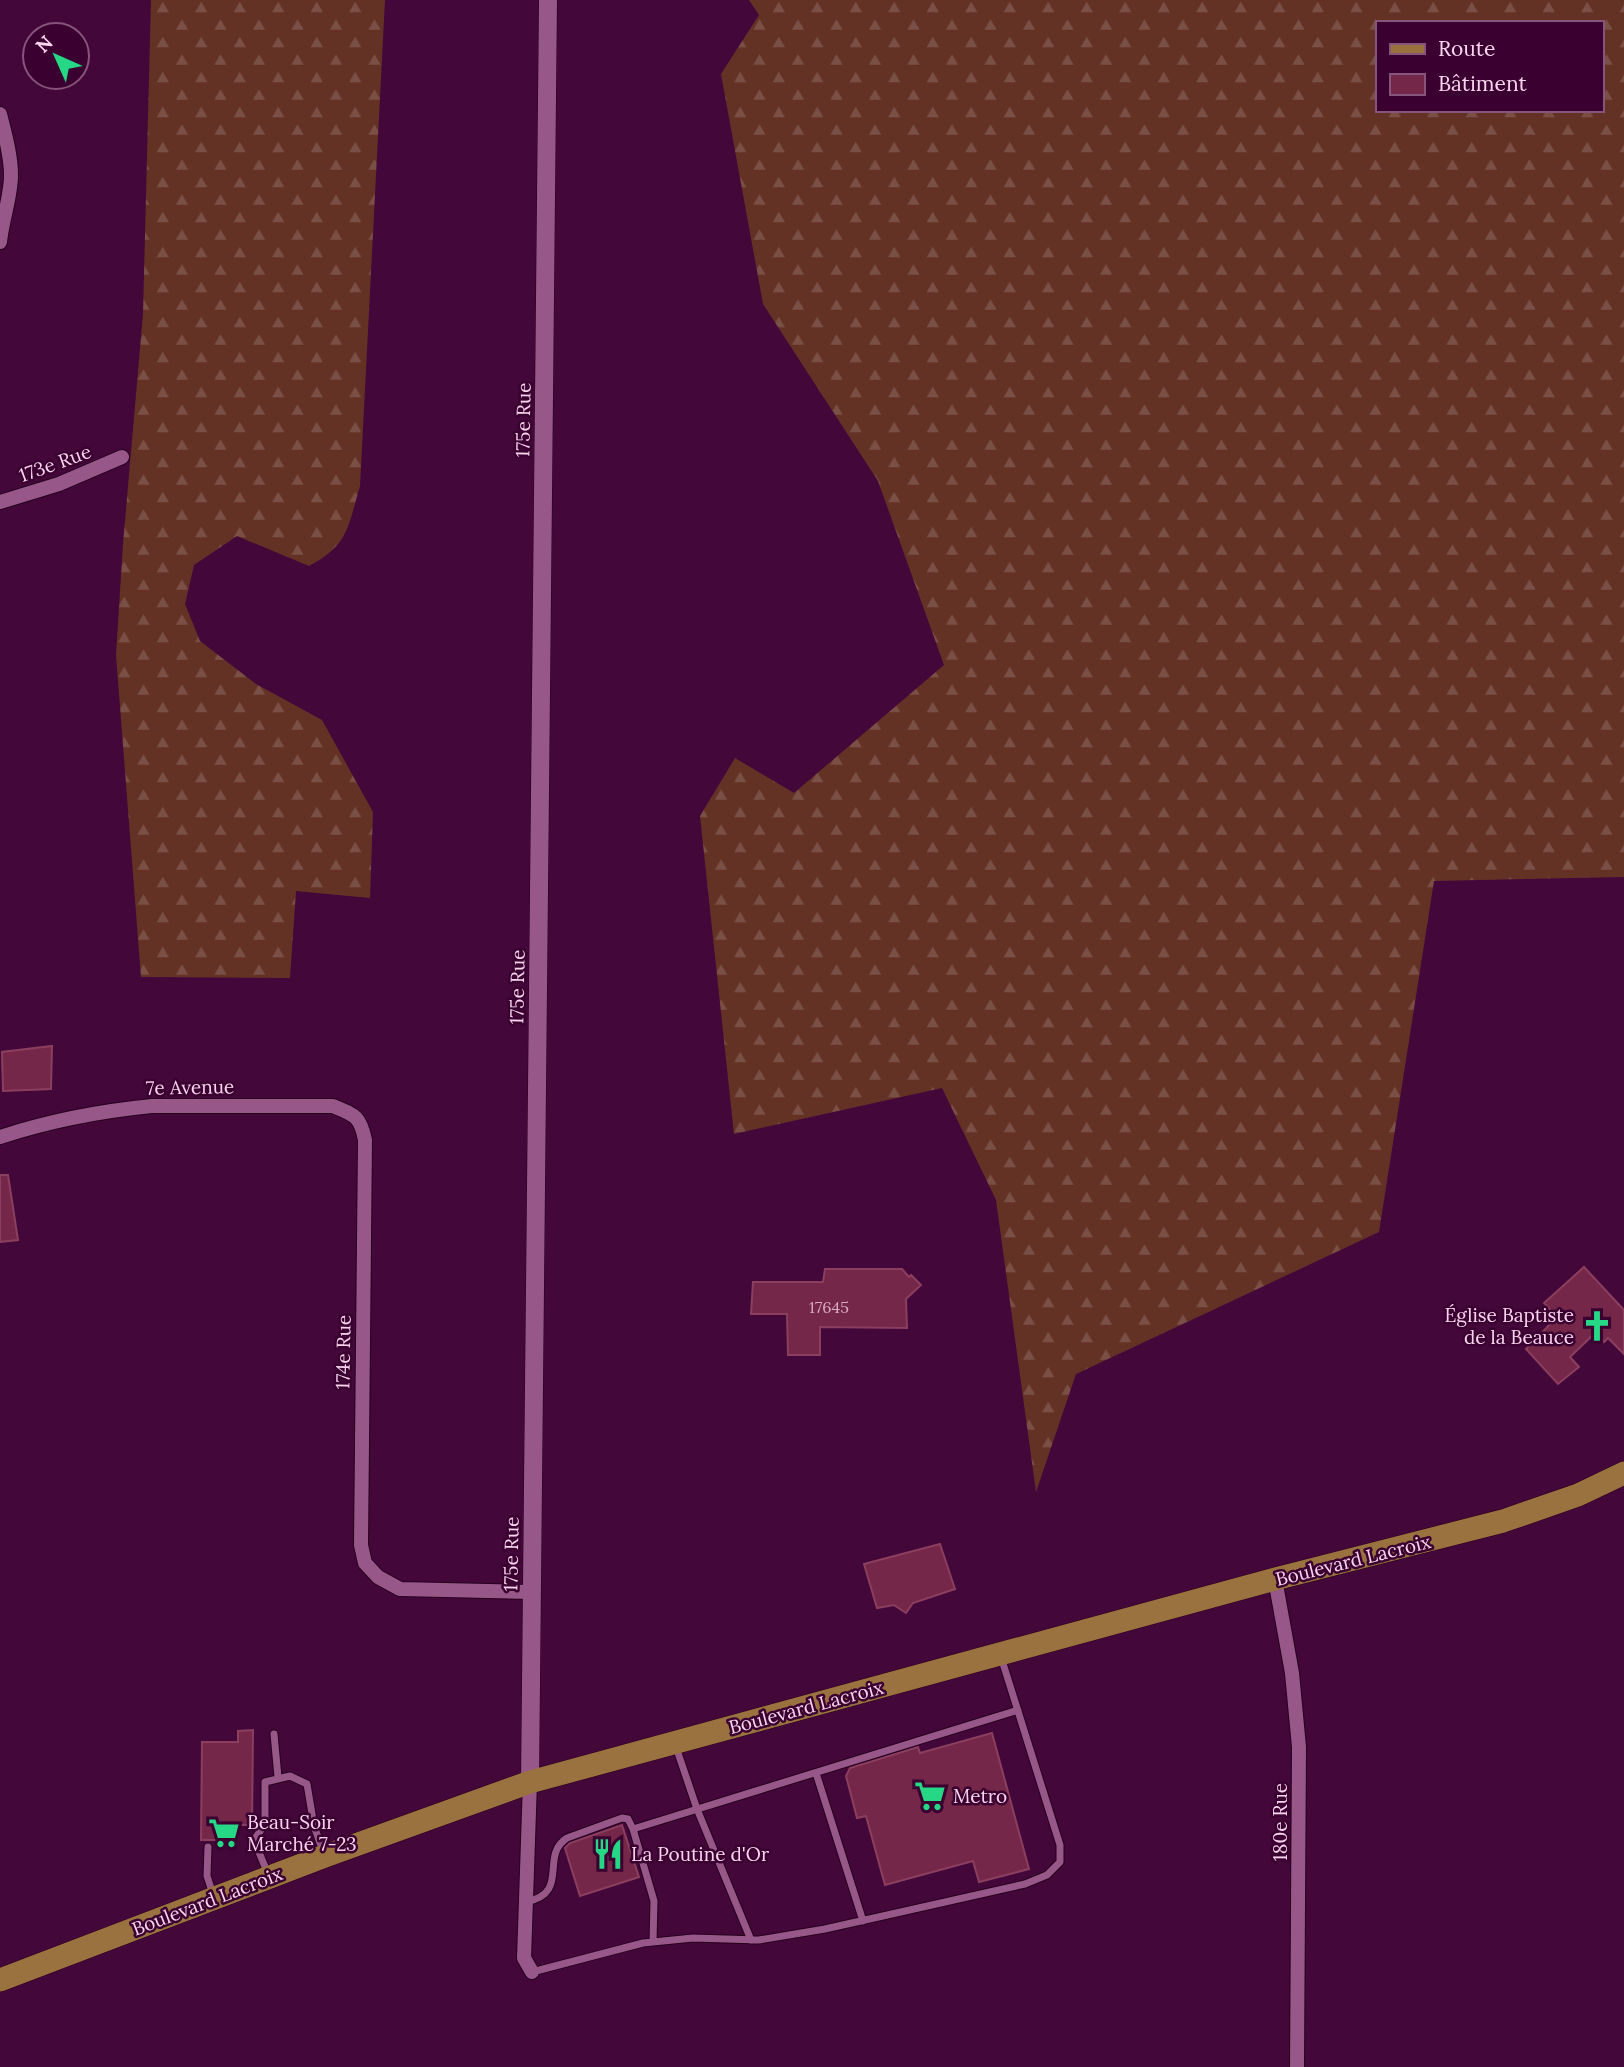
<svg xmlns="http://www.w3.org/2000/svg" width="1624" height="2067" font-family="Lora,serif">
  <defs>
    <pattern id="forest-firs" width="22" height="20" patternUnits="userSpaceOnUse" patternTransform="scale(1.75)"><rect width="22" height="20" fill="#633225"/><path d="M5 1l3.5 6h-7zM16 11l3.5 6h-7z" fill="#7a4f45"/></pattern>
  </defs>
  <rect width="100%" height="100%" fill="#44073a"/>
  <!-- forest -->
  <path fill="url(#forest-firs)" fill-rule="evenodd" d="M 151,0 L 385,0 L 360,486 C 348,526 349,545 309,566 L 237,536 L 194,565 L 185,604 L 200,641 L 256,684 L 322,720 L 373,812 L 370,898 L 296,891 L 290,978 L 141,977 L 116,655 L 123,544 L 143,314 Z
    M 749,0 L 1624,0 L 1624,877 L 1434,881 L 1379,1232 L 1076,1374 L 1036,1492 L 996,1200 L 942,1088 L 734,1134 L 700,816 L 735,758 L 794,793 L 944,665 L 878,481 L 763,304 L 721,74 L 759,15 ZM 1377,23 L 1601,23 L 1601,110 L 1377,110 Z"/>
  <!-- building -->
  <path fill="#752749" stroke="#8b3f5e" stroke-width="2" d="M 52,1046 L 51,1089 L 3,1091 L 2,1052 Z
    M 0,1175 L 8,1175 L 18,1240 L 0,1242 Z
    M 1584,1267 L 1624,1310 L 1624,1354 L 1608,1338 L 1604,1342 L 1595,1333 L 1570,1357 L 1579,1367 L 1558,1384 L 1526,1349 L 1557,1317 L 1544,1303 Z
    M 825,1269 L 902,1269 L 909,1277 L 911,1275 L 921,1285 L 906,1299 L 907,1328 L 820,1327 L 820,1355 L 788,1355 L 787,1314 L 751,1314 L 753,1282 L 823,1282 Z
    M 940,1544 L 955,1589 L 913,1603 L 906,1613 L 894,1605 L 877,1608 L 864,1564 Z
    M 253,1730 L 252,1825 L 232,1825 L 232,1840 L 201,1840 L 202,1742 L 238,1742 L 238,1731 Z
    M 992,1733 L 1029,1869 L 979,1882 L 973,1861 L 885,1885 L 866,1816 L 857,1818 L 846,1776 L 850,1768 L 918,1747 L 920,1753 Z
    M 622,1825 L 639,1877 L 580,1896 L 565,1848 L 570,1843 Z"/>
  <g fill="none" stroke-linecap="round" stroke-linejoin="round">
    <defs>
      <path id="service" d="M 274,1734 L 278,1777
        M 676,1747 L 697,1809 L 751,1940
        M 816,1773 L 863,1921
        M 633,1829 L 654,1901 L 653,1942
        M 208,1847 L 207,1876 L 213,1894
        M 268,1874 L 254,1840 L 265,1824 L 265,1782 L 290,1776 L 307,1784 L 314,1826 L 324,1854
        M 526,1902 C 571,1893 539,1856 567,1838 L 622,1818 L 628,1819 L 633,1829 L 1018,1710
        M 532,1972 L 643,1943 L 693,1938 L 759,1940 L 825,1929 L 1025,1884 L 1047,1875 L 1060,1862 L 1060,1845 L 1001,1657"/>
      <path id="minor" d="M 0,114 C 5,134 11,155 11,175 C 11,197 2,220 0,242
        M 0,502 L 59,484 L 122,457
        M 0,1137 C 49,1121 101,1111 152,1106 L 333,1106 C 355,1115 360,1116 365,1140 L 361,1545 L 365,1563 L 378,1577 L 400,1589 L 531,1592
        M 1275,1579 L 1292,1673 L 1299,1747 L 1297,2067
        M 530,1782 L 524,1958 L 532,1972"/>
      <path id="tertiary" d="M 530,1782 L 548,0"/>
      <path id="primary" d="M 0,1980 L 325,1856 L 530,1782 L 1275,1579 L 1503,1521 L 1578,1495 L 1624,1473"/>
    </defs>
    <!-- service casing -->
    <use href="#service" stroke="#24001d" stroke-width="9"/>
    <!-- minor casing -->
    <use href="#minor" stroke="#24001d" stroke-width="16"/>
    <!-- tertiary casing -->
    <use href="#tertiary" stroke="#24001d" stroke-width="19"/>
    <!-- primary casing -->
    <use href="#primary" stroke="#24001d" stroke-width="24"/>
    <!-- service -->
    <use href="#service" stroke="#985789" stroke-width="7"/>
    <!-- minor -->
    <use href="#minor" stroke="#985789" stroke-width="14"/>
    <!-- tertiary -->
    <use href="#tertiary" stroke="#985789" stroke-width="18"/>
    <!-- primary -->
    <use href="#primary" stroke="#9a723f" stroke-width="23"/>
  </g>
  <!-- icons -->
  <defs>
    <symbol id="church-bare" viewBox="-9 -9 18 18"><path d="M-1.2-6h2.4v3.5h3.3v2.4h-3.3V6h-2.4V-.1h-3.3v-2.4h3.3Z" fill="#26d886" stroke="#390030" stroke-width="2.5" paint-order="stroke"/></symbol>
    <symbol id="supermarket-bare" viewBox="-9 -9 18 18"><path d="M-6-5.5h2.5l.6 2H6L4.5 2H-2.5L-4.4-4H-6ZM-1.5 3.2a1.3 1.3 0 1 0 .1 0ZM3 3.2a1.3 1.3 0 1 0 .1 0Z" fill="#26d886" stroke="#390030" stroke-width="2.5" paint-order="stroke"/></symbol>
    <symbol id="restaurant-bare" viewBox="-9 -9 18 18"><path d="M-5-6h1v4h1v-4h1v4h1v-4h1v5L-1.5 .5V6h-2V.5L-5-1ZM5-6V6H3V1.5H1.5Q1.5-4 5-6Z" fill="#26d886" stroke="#390030" stroke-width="2.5" paint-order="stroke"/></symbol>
  </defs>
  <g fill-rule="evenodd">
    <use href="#church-bare" x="1575" y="1304" width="44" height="44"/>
    <use href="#supermarket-bare" x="908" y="1774" width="44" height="44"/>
    <use href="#supermarket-bare" x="202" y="1811" width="44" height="44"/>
    <use href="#restaurant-bare" x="586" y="1832" width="44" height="44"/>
  </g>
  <g text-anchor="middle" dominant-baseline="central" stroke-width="5" stroke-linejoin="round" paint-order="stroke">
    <!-- number labels -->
    <g font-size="16" fill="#d9a9c6">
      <text x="829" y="1307">17645</text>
    </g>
    <!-- street labels -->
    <g font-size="19" fill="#fad4ef" stroke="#390030">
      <text transform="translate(523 420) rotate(-89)">175e Rue</text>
      <text transform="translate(55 463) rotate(-20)">173e Rue</text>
      <text transform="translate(517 987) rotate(-89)">175e Rue</text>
      <text transform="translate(190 1087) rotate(-1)">7e Avenue</text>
      <text transform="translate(343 1352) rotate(-89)">174e Rue</text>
      <text transform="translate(511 1554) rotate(-89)">175e Rue</text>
      <text transform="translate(1353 1560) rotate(-14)">Boulevard Lacroix</text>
      <text transform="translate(806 1707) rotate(-15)">Boulevard Lacroix</text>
      <text transform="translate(1280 1822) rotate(-90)">180e Rue</text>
      <text transform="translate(207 1901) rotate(-21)">Boulevard Lacroix</text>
    </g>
    <!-- poi labels -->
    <g font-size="19" fill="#fad4ef" stroke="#390030" text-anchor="start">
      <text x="1574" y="1315" text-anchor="end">Église Baptiste<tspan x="1574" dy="22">de la Beauce</tspan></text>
      <text x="953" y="1796">Metro</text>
      <text x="247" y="1822">Beau-Soir<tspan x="247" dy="22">Marché 7-23</tspan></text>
      <text x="631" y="1854">La Poutine d'Or</text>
    </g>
  </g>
  <!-- legend -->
  <rect x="1376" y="21" width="228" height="91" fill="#390030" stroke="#86557c" stroke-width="2"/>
  <rect x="1390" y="44" width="35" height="10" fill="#9a723f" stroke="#86557c" stroke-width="2"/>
  <text x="1438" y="56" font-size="21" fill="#fad4ef">Route</text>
  <rect x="1390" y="74" width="35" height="21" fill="#752749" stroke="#86557c" stroke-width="2"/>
  <text x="1438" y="91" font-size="21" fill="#fad4ef">Bâtiment</text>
  <!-- north arrow -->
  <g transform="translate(56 56) rotate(315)"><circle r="33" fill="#390030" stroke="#86557c" stroke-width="2"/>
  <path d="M0-5L12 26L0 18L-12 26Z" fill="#26d886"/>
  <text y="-10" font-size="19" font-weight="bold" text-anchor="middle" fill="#fad4ef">N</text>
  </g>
</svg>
